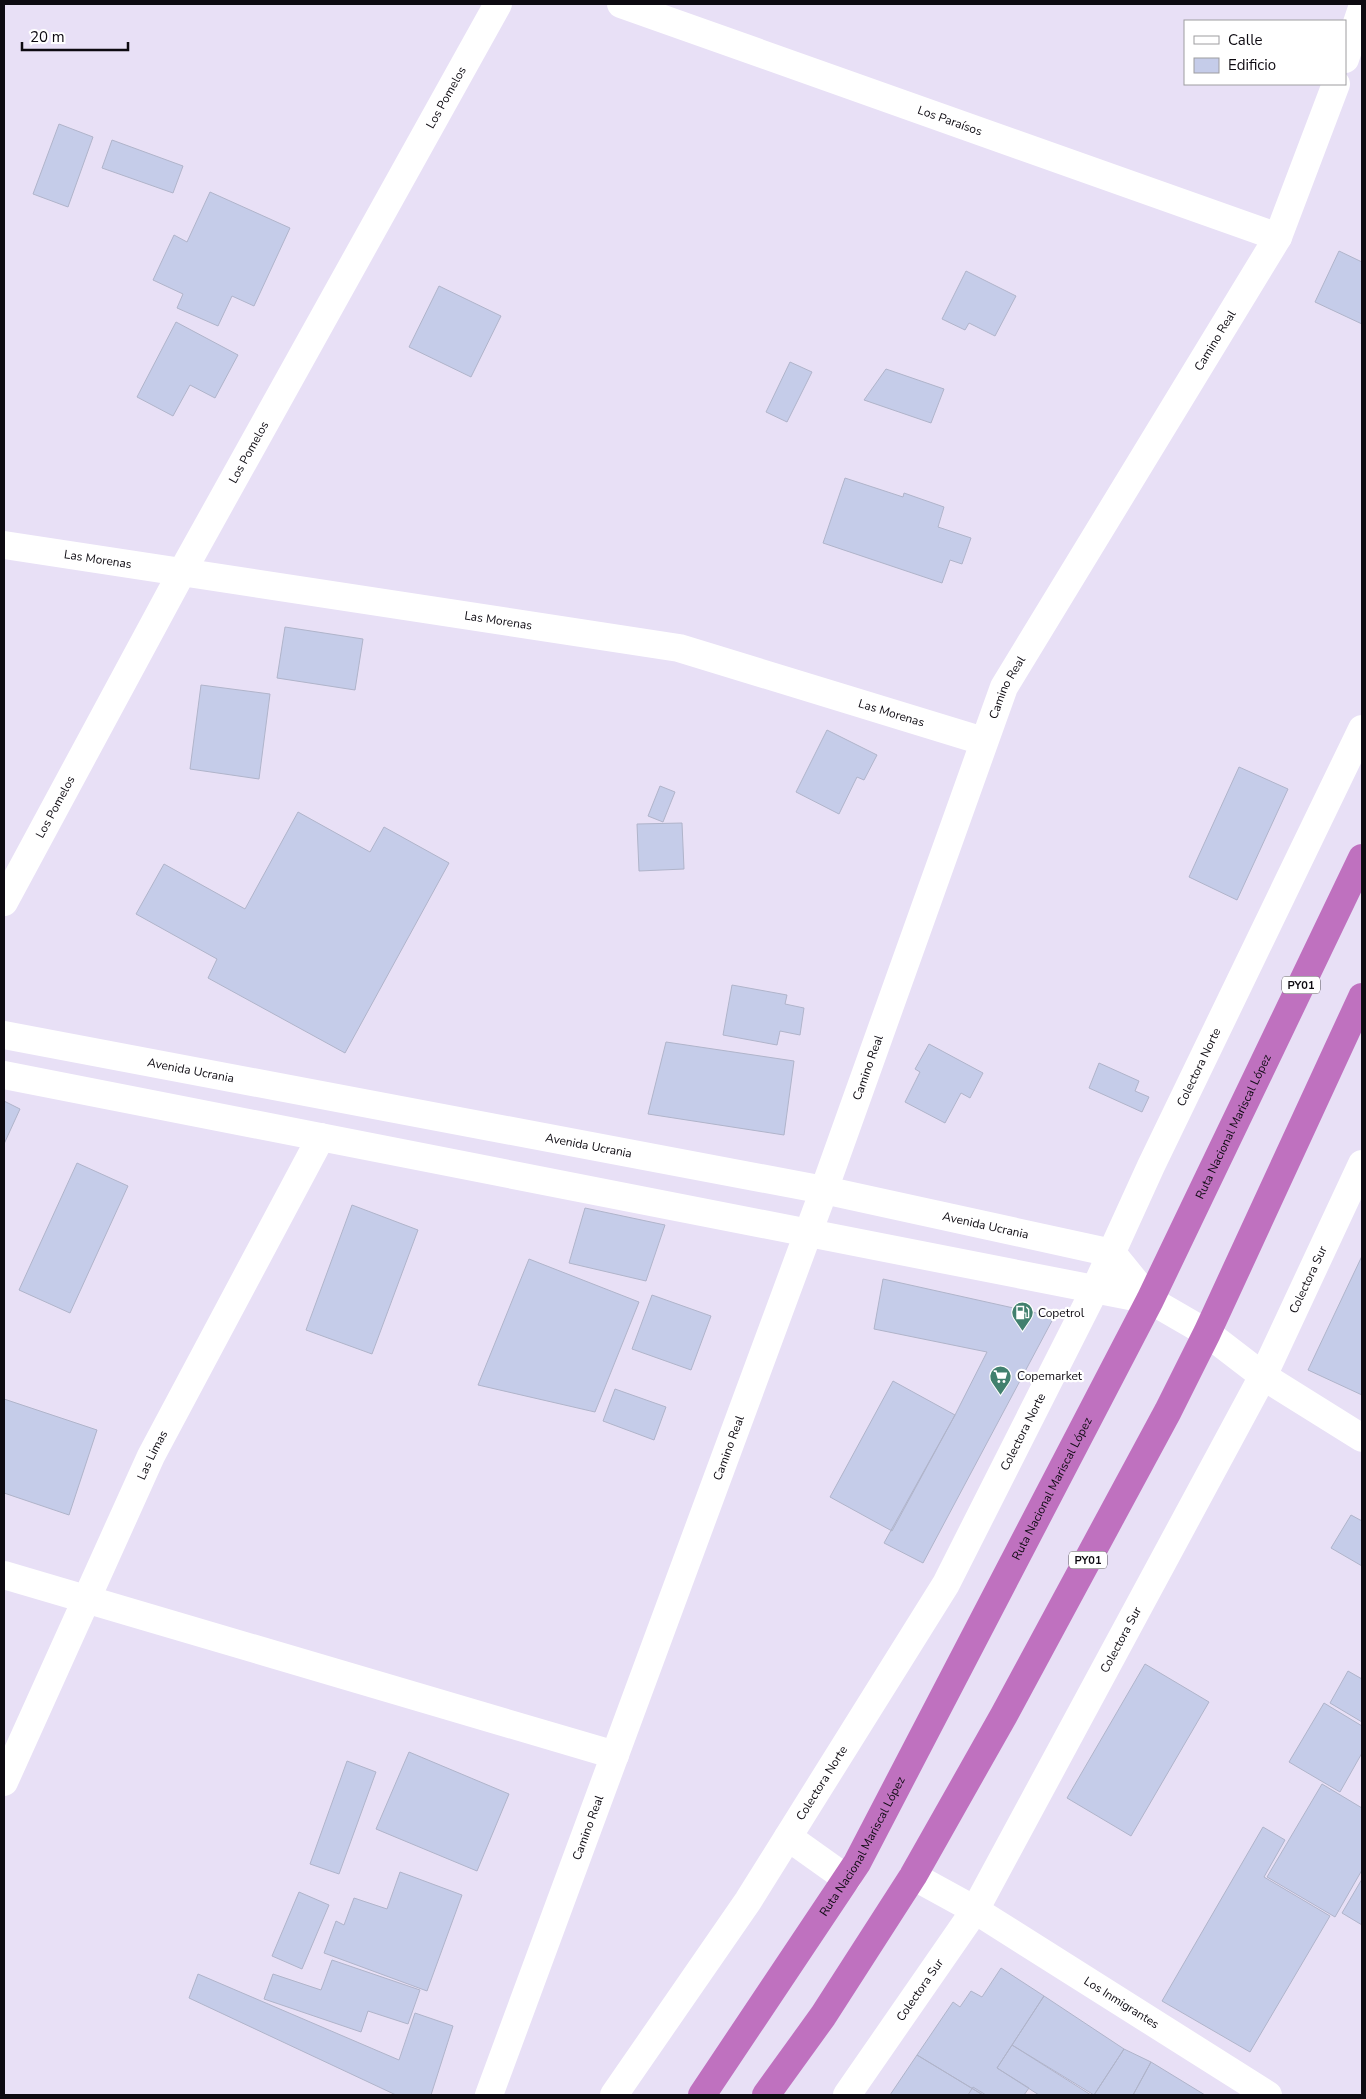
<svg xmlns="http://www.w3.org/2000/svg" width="1366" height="2099" font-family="'Nunito Sans',sans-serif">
  <rect width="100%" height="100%" fill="#e8e0f6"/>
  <!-- building -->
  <path fill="#c5cce9" stroke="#b0b4ca" d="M 59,124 L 93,137 L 68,207 L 33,194 Z
    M 112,140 L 183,166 L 173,193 L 102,168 Z
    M 210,192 L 290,228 L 254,306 L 232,296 L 218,326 L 177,308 L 183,294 L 153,280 L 174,235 L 187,242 Z
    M 1339,251 L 1362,262 L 1362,324 L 1315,302 Z
    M 966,271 L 1016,296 L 995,336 L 969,323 L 965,330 L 942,319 Z
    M 439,286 L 501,316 L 471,377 L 409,347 Z
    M 176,322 L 238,355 L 215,398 L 190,385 L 173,416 L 137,397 Z
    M 790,362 L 812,372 L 787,422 L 766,412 Z
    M 886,369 L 944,389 L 931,423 L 864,400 Z
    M 845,478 L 903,497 L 904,493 L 944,507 L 938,527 L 971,538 L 962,564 L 950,560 L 942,583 L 823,543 Z
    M 285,627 L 363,639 L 355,690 L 277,678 Z
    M 201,685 L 270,694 L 259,779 L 190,769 Z
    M 827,730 L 877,755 L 864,780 L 857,777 L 839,814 L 796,792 Z
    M 1239,767 L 1288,789 L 1237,900 L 1189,877 Z
    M 660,786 L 675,792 L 663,822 L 648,816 Z
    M 298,812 L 370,852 L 384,827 L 449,863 L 345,1053 L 208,978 L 217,959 L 136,914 L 164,864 L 245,909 Z
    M 682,823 L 684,869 L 639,871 L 637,824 Z
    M 732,985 L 787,995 L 785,1004 L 804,1008 L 800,1035 L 780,1031 L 777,1045 L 723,1035 Z
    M 666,1042 L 794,1061 L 784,1135 L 648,1114 Z
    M 929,1044 L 983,1073 L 970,1098 L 961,1093 L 945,1123 L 905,1102 L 920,1072 L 915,1069 Z
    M 1099,1063 L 1139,1081 L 1135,1091 L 1149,1097 L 1142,1112 L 1089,1088 Z
    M 4,1101 L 20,1109 L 4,1144 Z
    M 77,1163 L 128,1186 L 70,1313 L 19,1290 Z
    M 352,1205 L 418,1230 L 372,1354 L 306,1330 Z
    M 585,1208 L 665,1225 L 646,1281 L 569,1263 Z
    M 1362,1256 L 1362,1395 L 1308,1370 Z
    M 529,1259 L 639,1302 L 595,1412 L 478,1385 Z
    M 883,1279 L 1054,1317 L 923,1563 L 884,1543 L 955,1415 L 987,1352 L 874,1329 Z
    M 652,1295 L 711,1316 L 691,1370 L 632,1349 Z
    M 893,1381 L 955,1415 L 892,1531 L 830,1497 Z
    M 615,1389 L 666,1407 L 654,1440 L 603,1421 Z
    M 4,1399 L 97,1430 L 69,1515 L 4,1493 Z
    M 1351,1515 L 1362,1521 L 1362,1566 L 1331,1548 Z
    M 1145,1664 L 1209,1702 L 1131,1836 L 1067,1798 Z
    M 1348,1671 L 1362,1679 L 1362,1722 L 1330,1703 Z
    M 1324,1703 L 1362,1726 L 1362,1753 L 1340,1792 L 1289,1762 Z
    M 409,1752 L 509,1794 L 477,1871 L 376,1829 Z
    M 347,1761 L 376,1772 L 339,1874 L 310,1864 Z
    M 1322,1784 L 1362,1808 L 1362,1870 L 1335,1917 L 1267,1877 Z
    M 1263,1827 L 1285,1840 L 1264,1877 L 1330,1916 L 1250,2052 L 1162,2001 Z
    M 400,1872 L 462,1895 L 427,1991 L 324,1953 L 336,1921 L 344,1925 L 354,1898 L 387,1909 Z
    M 1362,1879 L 1362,1925 L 1342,1913 Z
    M 299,1892 L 329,1905 L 302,1969 L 272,1956 Z
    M 332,1960 L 420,1990 L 408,2024 L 368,2011 L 361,2032 L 264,1999 L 273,1974 L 321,1990 Z
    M 1001,1968 L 1044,1996 L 997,2068 L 1029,2088 L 1024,2095 L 983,2095 L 917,2055 L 953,2002 L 960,2007 L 971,1991 L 982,1997 Z
    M 198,1974 L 399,2060 L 415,2013 L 453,2026 L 431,2095 L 396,2095 L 189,1998 Z
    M 1044,1996 L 1124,2049 L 1094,2095 L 1012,2045 Z
    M 1012,2045 L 1091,2095 L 1039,2095 L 997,2068 Z
    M 1124,2049 L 1151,2062 L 1133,2095 L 1094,2095 Z
    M 917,2055 L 983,2095 L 890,2095 Z
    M 1151,2062 L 1205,2095 L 1133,2095 Z
    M 973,2087 L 986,2095 L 968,2095 Z"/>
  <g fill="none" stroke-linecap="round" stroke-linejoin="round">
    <!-- street -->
    <g stroke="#fff" stroke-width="28">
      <path id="s1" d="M 621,4 L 1278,237"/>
      <path d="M 1345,59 L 1362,8"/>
      <path id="s2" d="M 4,545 L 679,648 L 983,741"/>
      <path id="s3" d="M 4,902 L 182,572 L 498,4"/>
      <path d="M 1207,1333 L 1263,1376 L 1362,1438"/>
      <path d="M 4,1575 L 615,1755"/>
      <path id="s4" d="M 4,1782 L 151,1456 L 321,1137"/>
      <path d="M 788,1837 L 847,1879"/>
      <path id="s5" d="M 913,1876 L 975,1910 L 1268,2095"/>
      <path id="s6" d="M 489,2095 L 824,1190 L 1004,687 L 1278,237 L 1336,84"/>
      <path id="s7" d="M 614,2095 L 748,1901 L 946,1584 L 1095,1289 L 1151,1166 L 1362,729"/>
      <path id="s8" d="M 847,2095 L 975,1910 L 1263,1376 L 1362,1164"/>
    </g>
    <!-- secondary -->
    <g stroke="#fff" stroke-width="28">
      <path id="s9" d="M 4,1035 L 824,1190 L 1112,1253 L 1150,1300"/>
      <path d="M 4,1075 L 1150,1300 L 1207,1333"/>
    </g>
    <!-- highway -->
    <g stroke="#bf71bf" stroke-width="28">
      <path id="s10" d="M 702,2095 L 857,1863 L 1150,1300 L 1362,858"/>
      <path d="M 766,2095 L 823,2016 L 913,1876 L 1004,1715 L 1168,1411 L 1207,1333 L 1362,997"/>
    </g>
  </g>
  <!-- icons -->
  <defs>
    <symbol id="fuel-pin" viewBox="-11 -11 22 30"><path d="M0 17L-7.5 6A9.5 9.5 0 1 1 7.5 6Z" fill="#41806e" stroke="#fff"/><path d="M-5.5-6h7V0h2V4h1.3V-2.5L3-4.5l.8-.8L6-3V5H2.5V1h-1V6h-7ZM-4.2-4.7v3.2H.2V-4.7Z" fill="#fff"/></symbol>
    <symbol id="supermarket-pin" viewBox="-11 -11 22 30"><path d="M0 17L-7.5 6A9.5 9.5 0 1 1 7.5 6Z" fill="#41806e" stroke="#fff"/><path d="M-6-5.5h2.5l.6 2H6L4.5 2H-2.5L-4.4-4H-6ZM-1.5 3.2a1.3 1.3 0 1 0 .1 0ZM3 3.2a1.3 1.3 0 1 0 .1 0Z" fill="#fff"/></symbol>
  </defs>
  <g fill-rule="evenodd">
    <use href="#fuel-pin" x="1010" y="1300" width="25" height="34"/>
    <use href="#supermarket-pin" x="988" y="1364" width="25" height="34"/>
  </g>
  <g text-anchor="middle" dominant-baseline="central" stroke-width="4.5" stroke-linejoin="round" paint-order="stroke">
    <!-- shield labels -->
    <g fill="#fff" stroke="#565458" stroke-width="1">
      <rect x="1282" y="976.5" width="38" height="17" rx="4"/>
      <rect x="1069" y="1551.5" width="38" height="17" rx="4"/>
    </g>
    <g font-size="11" font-weight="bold" fill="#0d0a11">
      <text x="1301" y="985">PY01</text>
      <text x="1088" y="1560">PY01</text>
    </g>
    <!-- street labels -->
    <g font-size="12" fill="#0d0a11" stroke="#fff">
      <text stroke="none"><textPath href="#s3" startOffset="918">Los Pomelos</textPath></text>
      <text stroke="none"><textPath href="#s1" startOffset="349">Los Paraísos</textPath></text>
      <text stroke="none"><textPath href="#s6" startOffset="1905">Camino Real</textPath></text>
      <text stroke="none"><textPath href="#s3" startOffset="512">Los Pomelos</textPath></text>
      <text stroke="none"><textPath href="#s2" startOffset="95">Las Morenas</textPath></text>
      <text stroke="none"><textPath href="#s2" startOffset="500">Las Morenas</textPath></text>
      <text stroke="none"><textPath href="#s6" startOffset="1500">Camino Real</textPath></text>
      <text stroke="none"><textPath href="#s2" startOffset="905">Las Morenas</textPath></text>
      <text stroke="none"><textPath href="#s3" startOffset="108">Los Pomelos</textPath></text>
      <text stroke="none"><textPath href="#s6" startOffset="1095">Camino Real</textPath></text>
      <text stroke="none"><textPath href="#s7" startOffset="1185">Colectora Norte</textPath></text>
      <text stroke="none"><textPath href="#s9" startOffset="190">Avenida Ucrania</textPath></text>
      <text stroke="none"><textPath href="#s10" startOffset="1106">Ruta Nacional Mariscal López</textPath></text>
      <text stroke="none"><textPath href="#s9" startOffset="595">Avenida Ucrania</textPath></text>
      <text stroke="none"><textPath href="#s9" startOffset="1000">Avenida Ucrania</textPath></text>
      <text stroke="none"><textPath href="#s8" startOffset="938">Colectora Sur</textPath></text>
      <text stroke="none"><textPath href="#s7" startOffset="780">Colectora Norte</textPath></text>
      <text stroke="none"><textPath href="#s6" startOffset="690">Camino Real</textPath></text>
      <text stroke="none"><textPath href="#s4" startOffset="359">Las Limas</textPath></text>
      <text stroke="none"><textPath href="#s10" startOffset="701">Ruta Nacional Mariscal López</textPath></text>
      <text stroke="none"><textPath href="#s8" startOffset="532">Colectora Sur</textPath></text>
      <text stroke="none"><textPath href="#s7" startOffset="375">Colectora Norte</textPath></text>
      <text stroke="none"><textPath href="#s6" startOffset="285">Camino Real</textPath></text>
      <text stroke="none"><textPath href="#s10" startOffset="296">Ruta Nacional Mariscal López</textPath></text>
      <text stroke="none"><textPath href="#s8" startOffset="128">Colectora Sur</textPath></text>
      <text stroke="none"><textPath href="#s5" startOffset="244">Los Inmigrantes</textPath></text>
    </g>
    <!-- poi labels -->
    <g font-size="12" fill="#0d0a11" stroke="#fff" text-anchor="start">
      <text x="1038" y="1313">Copetrol</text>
      <text x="1017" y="1376">Copemarket</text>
    </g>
  </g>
  <!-- border -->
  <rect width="1366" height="2099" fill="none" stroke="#0d0a11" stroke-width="10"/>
  <!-- legend -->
  <rect x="1184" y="20" width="162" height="65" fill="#ffffff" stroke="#9e9da0"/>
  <rect x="1194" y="36" width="25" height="8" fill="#ffffff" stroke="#9e9da0"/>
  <text x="1228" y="45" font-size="15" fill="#0d0a11">Calle</text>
  <rect x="1194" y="58" width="25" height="15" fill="#c5cce9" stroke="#9e9da0"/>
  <text x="1228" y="70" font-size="15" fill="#0d0a11">Edificio</text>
  <!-- scale -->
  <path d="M22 42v8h106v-8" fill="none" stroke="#0d0a11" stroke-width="2.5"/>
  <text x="30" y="42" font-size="15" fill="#0d0a11" stroke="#ffffff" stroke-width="4" paint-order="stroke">20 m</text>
</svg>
